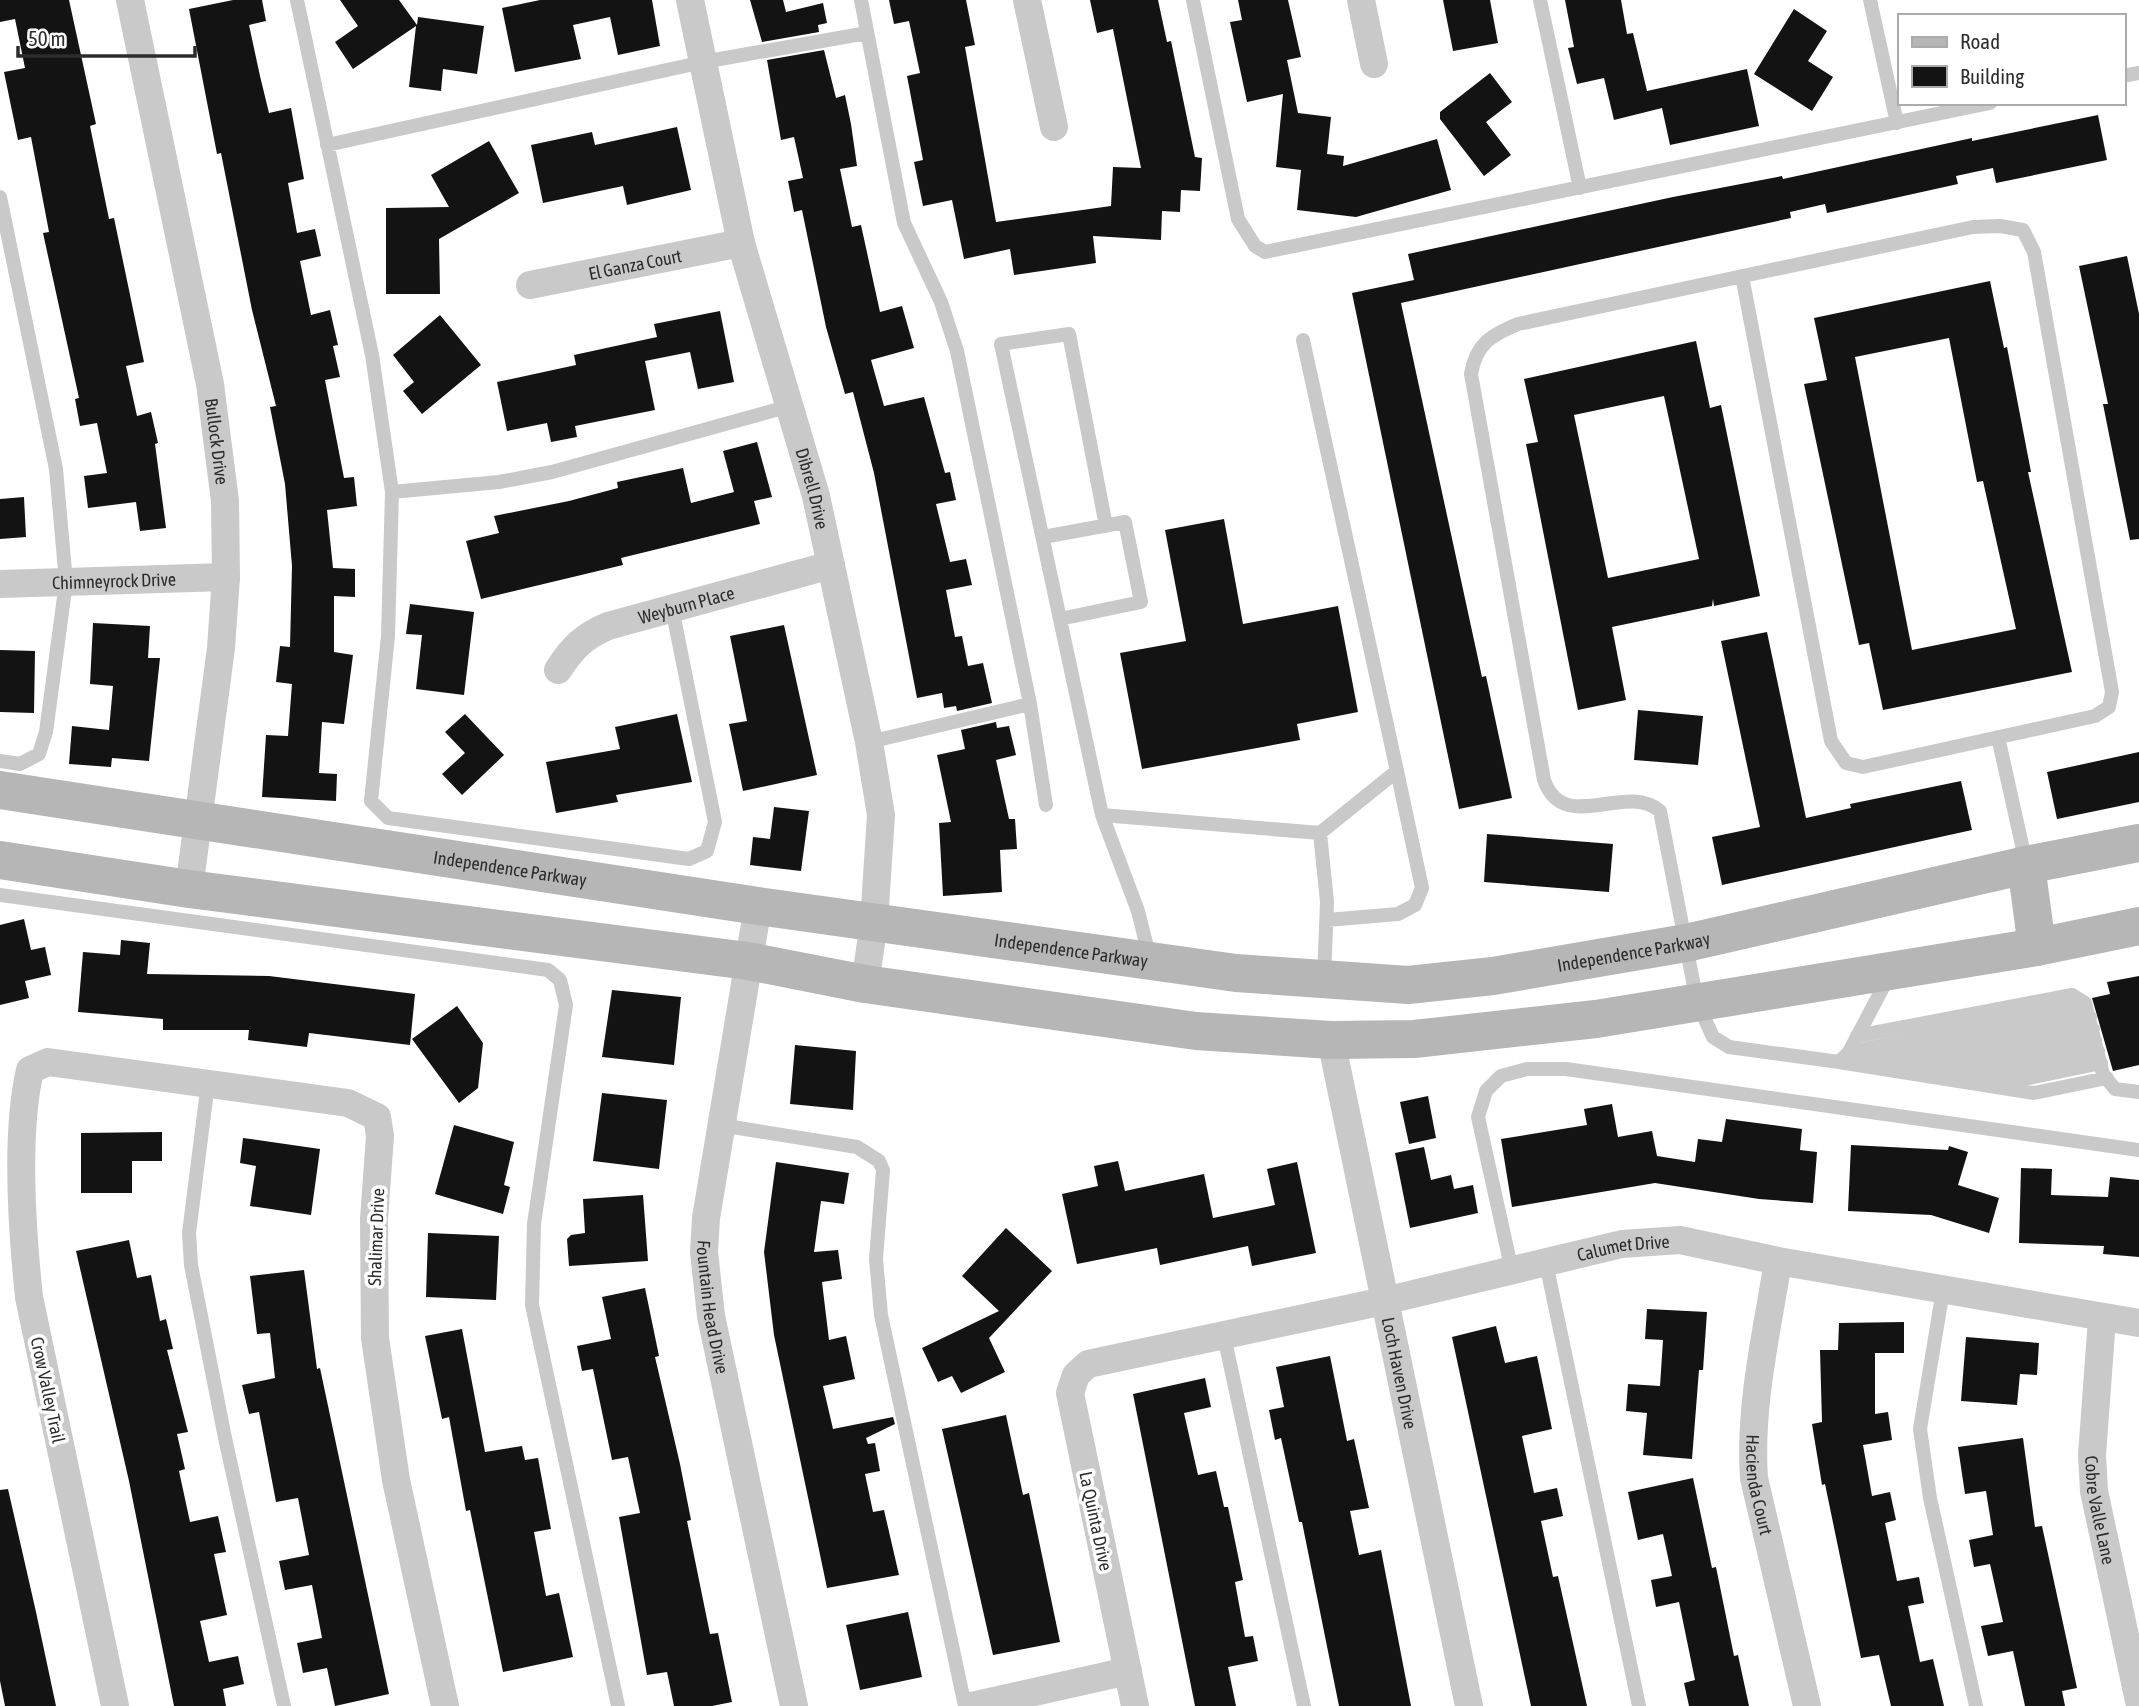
<svg xmlns="http://www.w3.org/2000/svg" width="2139" height="1706" font-family="'Asap Condensed',sans-serif">
  <rect width="100%" height="100%" fill="#fff"/>
  <!-- building -->
  <path fill="#131313" fill-rule="evenodd" d="M 0,0 L 69,0 L 96,124 L 90,126 L 109,219 L 114,218 L 144,362 L 126,366 L 137,416 L 151,412 L 158,443 L 155,444 L 166,528 L 140,531 L 136,502 L 88,508 L 84,476 L 107,473 L 97,423 L 80,426 L 75,399 L 79,398 L 43,233 L 49,232 L 31,137 L 18,140 L 4,72 L 25,68 L 15,19 L 0,22 Z
    M 233,0 L 262,0 L 266,21 L 249,25 L 260,76 L 269,113 L 291,108 L 304,179 L 288,183 L 297,233 L 315,229 L 321,256 L 300,261 L 311,315 L 330,310 L 338,345 L 333,346 L 340,377 L 325,380 L 344,478 L 354,477 L 357,506 L 327,510 L 333,568 L 355,569 L 355,597 L 334,596 L 334,652 L 353,655 L 344,724 L 322,722 L 319,773 L 337,774 L 336,801 L 262,797 L 266,735 L 288,736 L 292,684 L 276,682 L 280,646 L 290,647 L 292,566 L 285,484 L 270,407 L 276,406 L 252,310 L 221,153 L 217,154 L 189,9 Z
    M 340,0 L 399,0 L 417,25 L 418,17 L 484,26 L 477,74 L 443,69 L 441,91 L 409,87 L 416,26 L 353,69 L 335,42 L 358,26 Z
    M 540,0 L 652,0 L 660,46 L 618,55 L 610,17 L 573,25 L 581,59 L 515,72 L 502,8 Z
    M 750,0 L 783,0 L 786,12 L 823,3 L 827,23 L 818,25 L 819,32 L 762,42 Z
    M 889,0 L 966,0 L 975,45 L 965,47 L 996,222 L 1111,206 L 1113,167 L 1141,168 L 1113,29 L 1097,33 L 1090,0 L 1158,0 L 1167,42 L 1171,41 L 1195,157 L 1202,158 L 1200,191 L 1181,190 L 1180,212 L 1162,211 L 1161,240 L 1093,236 L 1096,263 L 1014,275 L 1010,249 L 964,259 L 952,200 L 923,206 L 914,162 L 923,160 L 907,76 L 920,73 L 909,21 L 894,24 Z
    M 1238,0 L 1288,0 L 1301,57 L 1287,60 L 1298,113 L 1331,117 L 1327,154 L 1344,156 L 1343,166 L 1437,139 L 1451,190 L 1356,217 L 1297,210 L 1301,170 L 1276,167 L 1283,94 L 1247,102 L 1230,22 L 1242,20 Z
    M 1443,0 L 1490,0 L 1498,43 L 1453,51 Z
    M 1565,0 L 1621,0 L 1627,34 L 1633,33 L 1647,91 L 1747,69 L 1759,126 L 1670,145 L 1662,108 L 1614,120 L 1604,78 L 1577,84 L 1568,48 L 1574,47 Z
    M 1794,9 L 1827,31 L 1808,61 L 1833,77 L 1812,111 L 1754,74 Z
    M 824,50 L 836,98 L 845,95 L 851,124 L 857,166 L 840,169 L 852,227 L 861,225 L 880,312 L 902,306 L 914,348 L 871,360 L 884,406 L 924,397 L 945,473 L 950,472 L 956,500 L 936,504 L 950,562 L 966,559 L 972,585 L 946,590 L 955,637 L 962,636 L 968,666 L 983,663 L 992,703 L 957,711 L 956,706 L 944,708 L 942,693 L 917,698 L 874,473 L 853,392 L 845,394 L 826,327 L 802,210 L 794,212 L 788,181 L 803,178 L 794,137 L 781,140 L 767,60 Z
    M 1490,73 L 1512,102 L 1486,122 L 1511,155 L 1484,176 L 1440,119 L 1440,112 Z
    M 2098,115 L 2107,160 L 1996,183 L 1993,168 L 1956,176 L 1958,184 L 1827,213 L 1825,204 L 1790,212 L 1791,218 L 1401,303 L 1482,677 L 1486,676 L 1512,798 L 1459,809 L 1352,293 L 1414,280 L 1408,254 L 1673,197 L 1782,176 L 1783,179 L 1972,138 L 1972,141 Z
    M 677,127 L 691,190 L 627,205 L 623,186 L 543,203 L 531,145 L 592,132 L 595,145 Z
    M 489,141 L 519,193 L 439,239 L 440,294 L 386,294 L 386,208 L 449,207 L 431,175 Z
    M 2127,256 L 2139,314 L 2139,539 L 2130,540 L 2103,404 L 2108,404 L 2079,266 Z
    M 1990,281 L 2004,348 L 2007,347 L 2031,472 L 2028,472 L 2072,672 L 1883,710 L 1869,643 L 1859,645 L 1804,384 L 1827,380 L 1814,318 ZM 1949,338 L 1977,482 L 1983,481 L 2016,629 L 1912,650 L 1855,357 Z
    M 720,311 L 734,382 L 698,389 L 690,352 L 645,361 L 655,410 L 575,426 L 577,437 L 551,442 L 547,423 L 507,431 L 497,382 L 576,365 L 574,355 L 657,337 L 654,324 Z
    M 440,315 L 481,365 L 422,414 L 403,391 L 414,382 L 393,355 Z
    M 1696,341 L 1710,408 L 1721,405 L 1760,596 L 1714,606 L 1713,599 L 1712,606 L 1612,627 L 1626,700 L 1578,710 L 1526,444 L 1538,442 L 1524,379 ZM 1664,396 L 1699,559 L 1608,578 L 1574,415 Z
    M 757,442 L 772,497 L 754,501 L 760,524 L 621,558 L 623,565 L 481,599 L 466,541 L 499,533 L 494,516 L 569,501 L 618,488 L 617,482 L 683,468 L 691,503 L 734,492 L 723,451 Z
    M 24,497 L 26,537 L 0,539 L 0,499 Z
    M 1224,519 L 1243,624 L 1338,606 L 1358,712 L 1297,724 L 1300,740 L 1142,769 L 1120,653 L 1186,641 L 1165,530 Z
    M 410,604 L 474,612 L 464,695 L 416,689 L 422,635 L 406,634 Z
    M 93,623 L 150,626 L 148,658 L 160,658 L 149,761 L 112,758 L 111,767 L 69,764 L 72,726 L 109,730 L 113,686 L 90,684 Z
    M 784,625 L 817,775 L 743,791 L 729,724 L 747,721 L 730,636 Z
    M 1767,632 L 1806,818 L 1851,808 L 1850,804 L 1961,781 L 1972,830 L 1722,885 L 1712,837 L 1760,827 L 1721,641 Z
    M 0,650 L 35,651 L 34,713 L 0,712 Z
    M 1638,710 L 1703,716 L 1698,765 L 1634,760 Z
    M 465,714 L 504,755 L 462,795 L 442,774 L 465,753 L 445,732 Z
    M 677,714 L 692,782 L 616,795 L 618,802 L 556,813 L 546,762 L 620,749 L 615,727 Z
    M 996,722 L 997,728 L 1009,726 L 1016,755 L 996,760 L 1009,819 L 1015,819 L 1017,849 L 1000,850 L 1002,892 L 943,896 L 939,823 L 951,822 L 937,755 L 965,749 L 961,730 Z
    M 2139,752 L 2139,802 L 2057,819 L 2047,772 Z
    M 774,807 L 809,811 L 801,871 L 750,865 L 753,837 L 770,839 Z
    M 1487,834 L 1613,844 L 1609,892 L 1484,882 Z
    M 24,919 L 31,950 L 45,947 L 51,975 L 25,981 L 29,998 L 0,1005 L 0,925 Z
    M 121,940 L 150,943 L 147,974 L 269,976 L 415,994 L 410,1045 L 309,1033 L 307,1047 L 248,1040 L 249,1030 L 163,1030 L 163,1019 L 78,1012 L 83,952 L 120,955 Z
    M 2139,976 L 2139,1065 L 2113,1071 L 2092,998 L 2110,994 L 2107,982 Z
    M 612,990 L 681,997 L 674,1065 L 602,1057 Z
    M 457,1006 L 483,1043 L 478,1088 L 459,1103 L 412,1039 Z
    M 795,1045 L 856,1051 L 853,1110 L 790,1104 Z
    M 602,1093 L 667,1100 L 659,1169 L 593,1161 Z
    M 1428,1096 L 1436,1138 L 1409,1144 L 1400,1102 Z
    M 1612,1104 L 1618,1137 L 1652,1131 L 1657,1156 L 1695,1162 L 1698,1139 L 1722,1142 L 1726,1119 L 1802,1129 L 1800,1150 L 1817,1152 L 1813,1203 L 1759,1199 L 1655,1183 L 1512,1207 L 1501,1139 L 1587,1125 L 1584,1109 Z
    M 454,1125 L 514,1142 L 504,1185 L 510,1187 L 503,1214 L 435,1194 Z
    M 162,1132 L 162,1161 L 132,1161 L 132,1193 L 81,1193 L 81,1133 Z
    M 243,1138 L 320,1149 L 311,1215 L 250,1206 L 256,1166 L 240,1163 Z
    M 1851,1145 L 1948,1150 L 1949,1146 L 1968,1152 L 1958,1185 L 1999,1198 L 1989,1233 L 1931,1215 L 1848,1211 Z
    M 1424,1147 L 1431,1180 L 1451,1175 L 1454,1189 L 1473,1185 L 1478,1213 L 1410,1228 L 1395,1153 Z
    M 1118,1161 L 1125,1191 L 1204,1174 L 1213,1218 L 1275,1205 L 1267,1169 L 1297,1162 L 1316,1253 L 1252,1266 L 1248,1246 L 1160,1265 L 1157,1248 L 1077,1264 L 1062,1194 L 1098,1186 L 1094,1166 Z
    M 776,1162 L 849,1173 L 844,1204 L 821,1201 L 814,1252 L 838,1250 L 842,1279 L 822,1282 L 829,1340 L 846,1336 L 855,1379 L 823,1386 L 833,1429 L 893,1417 L 895,1424 L 866,1438 L 868,1444 L 875,1443 L 880,1471 L 865,1474 L 873,1512 L 884,1510 L 899,1575 L 827,1588 L 774,1335 L 764,1252 Z
    M 2021,1168 L 2052,1169 L 2051,1195 L 2108,1197 L 2110,1177 L 2139,1180 L 2139,1257 L 2103,1254 L 2104,1246 L 2019,1243 Z
    M 643,1195 L 648,1261 L 569,1266 L 567,1239 L 571,1235 L 585,1233 L 583,1199 Z
    M 1006,1228 L 1052,1271 L 989,1338 L 1005,1372 L 961,1393 L 952,1376 L 938,1382 L 922,1348 L 999,1311 L 962,1276 Z
    M 428,1233 L 499,1236 L 496,1300 L 426,1297 Z
    M 129,1240 L 137,1278 L 151,1275 L 160,1321 L 166,1319 L 173,1349 L 167,1350 L 188,1432 L 177,1434 L 185,1469 L 179,1471 L 190,1522 L 218,1516 L 226,1552 L 214,1554 L 227,1615 L 200,1621 L 209,1662 L 238,1656 L 244,1684 L 223,1689 L 226,1706 L 174,1706 L 129,1481 L 76,1251 Z
    M 304,1270 L 317,1369 L 320,1368 L 389,1694 L 335,1706 L 327,1668 L 303,1673 L 297,1643 L 322,1638 L 312,1585 L 285,1590 L 279,1561 L 309,1555 L 298,1498 L 276,1502 L 259,1412 L 249,1414 L 242,1385 L 275,1378 L 270,1333 L 257,1334 L 250,1276 Z
    M 645,1288 L 659,1356 L 655,1357 L 680,1464 L 691,1520 L 687,1521 L 710,1634 L 718,1633 L 732,1702 L 712,1706 L 674,1706 L 667,1672 L 647,1675 L 619,1517 L 640,1513 L 628,1457 L 612,1460 L 593,1369 L 582,1371 L 577,1346 L 611,1339 L 602,1297 Z
    M 1647,1309 L 1707,1312 L 1703,1370 L 1699,1370 L 1692,1459 L 1643,1455 L 1647,1413 L 1626,1411 L 1628,1384 L 1660,1386 L 1663,1340 L 1645,1339 Z
    M 1904,1322 L 1904,1353 L 1875,1353 L 1875,1414 L 1888,1412 L 1892,1440 L 1863,1445 L 1872,1496 L 1890,1492 L 1896,1520 L 1885,1523 L 1897,1581 L 1919,1577 L 1924,1603 L 1908,1606 L 1920,1662 L 1933,1659 L 1944,1706 L 1891,1706 L 1879,1655 L 1861,1658 L 1825,1484 L 1822,1485 L 1812,1424 L 1822,1422 L 1820,1350 L 1838,1350 L 1839,1323 Z
    M 1496,1326 L 1505,1363 L 1537,1356 L 1552,1429 L 1522,1436 L 1534,1493 L 1557,1488 L 1563,1516 L 1541,1521 L 1553,1577 L 1558,1576 L 1587,1706 L 1531,1706 L 1452,1337 Z
    M 462,1329 L 485,1452 L 522,1446 L 525,1460 L 538,1458 L 551,1529 L 534,1532 L 546,1596 L 559,1593 L 573,1657 L 503,1672 L 470,1510 L 466,1511 L 449,1417 L 442,1419 L 425,1336 Z
    M 1966,1337 L 2039,1343 L 2037,1375 L 2020,1374 L 2017,1405 L 1961,1401 Z
    M 1330,1356 L 1347,1441 L 1354,1439 L 1369,1508 L 1350,1511 L 1359,1555 L 1381,1550 L 1411,1706 L 1339,1706 L 1302,1522 L 1299,1522 L 1281,1438 L 1275,1440 L 1269,1410 L 1284,1407 L 1276,1367 Z
    M 1205,1378 L 1211,1407 L 1184,1413 L 1198,1475 L 1216,1471 L 1224,1507 L 1228,1507 L 1243,1580 L 1235,1582 L 1245,1637 L 1253,1636 L 1258,1661 L 1228,1667 L 1236,1706 L 1195,1706 L 1133,1394 Z
    M 1006,1415 L 1023,1495 L 1029,1493 L 1060,1642 L 993,1655 L 942,1429 Z
    M 2023,1438 L 2035,1527 L 2042,1526 L 2077,1688 L 2062,1691 L 2065,1706 L 2025,1706 L 2013,1651 L 1988,1656 L 1981,1626 L 2003,1622 L 1990,1564 L 1974,1567 L 1969,1540 L 1993,1535 L 1986,1491 L 1965,1494 L 1958,1447 Z
    M 1693,1478 L 1712,1568 L 1716,1567 L 1734,1656 L 1738,1655 L 1749,1706 L 1689,1706 L 1684,1683 L 1695,1680 L 1679,1602 L 1656,1607 L 1651,1580 L 1672,1576 L 1663,1534 L 1638,1540 L 1628,1492 Z
    M 8,1489 L 36,1612 L 56,1706 L 5,1706 L 0,1681 L 0,1490 Z
    M 908,1612 L 922,1677 L 860,1690 L 846,1625 Z"/>
  <g fill="none" stroke-linecap="round" stroke-linejoin="round">
    <!-- service -->
    <path stroke="#c9c9c9" stroke-width="14" d="M 297,0 L 372,355 L 392,492 L 388,636 L 371,801 L 388,818 L 689,859 L 707,851 L 715,822 L 672,608
      M 861,0 L 904,223 L 941,302 L 957,351 L 1030,704 L 1046,805
      M 1193,0 L 1238,219 L 1255,246 L 1265,252 L 1990,103
      M 1540,0 L 1580,188
      M 1870,0 L 1897,123
      M 2123,76 L 2139,73
      M 327,145 L 703,62 L 867,33
      M 0,197 L 56,469 L 66,582 L 46,732 L 39,754 L 20,764 L 0,761
      M 1742,276 L 1831,741 L 1846,763 L 1863,767 L 2095,716 L 2109,707 L 2112,692 L 2034,252 L 2023,230 L 2000,226 L 1973,227 L 1518,324 C 1491,335 1476,344 1471,374 L 1544,780 C 1564,836 1625,781 1660,811 L 1697,1002 L 1713,1037 L 1729,1047 L 1839,1062 L 1849,1052 L 1889,976
      M 1303,340 L 1397,771 L 1320,833
      M 392,492 L 499,482 L 552,472 L 790,406
      M 1106,526 L 1069,334 L 1001,344 L 1102,815 L 1320,833 L 1327,902 L 1324,978
      M 1043,537 L 1125,522 L 1141,602 L 1060,619
      M 1998,737 L 2026,863
      M 869,742 L 1030,704
      M 1102,815 L 1138,911 L 1150,959
      M 0,895 L 548,970 L 560,980 L 566,1005 L 534,1224 L 532,1305 L 618,1706
      M 1327,920 L 1398,914 L 1415,905 L 1422,888 L 1397,771
      M 1857,1036 L 2072,995 L 2085,1003 L 2103,1074 L 2115,1089 L 2139,1092
      M 1849,1052 L 2086,1006
      M 1839,1062 L 2034,1093 L 2107,1078
      M 1859,1063 L 2090,1017
      M 1897,1068 L 2093,1029
      M 1932,1074 L 2095,1040
      M 1967,1079 L 2098,1051
      M 208,1083 L 189,1233 L 191,1265 L 225,1438 L 284,1706
      M 2000,1084 L 2101,1063
      M 720,1125 L 857,1147 L 879,1161 L 883,1170 L 876,1259 L 881,1315 L 965,1706
      M 1546,1263 L 1639,1706
      M 1512,1271 L 1478,1117 L 1486,1091 L 1501,1076 L 1527,1069 L 1566,1069 L 2139,1150
      M 1943,1290 L 1920,1429 L 1930,1498 L 1976,1706
      M 1224,1336 L 1304,1706"/>
    <!-- minor -->
    <g stroke="#c9c9c9" stroke-width="28">
      <path id="s1" d="M 130,0 L 210,384 L 225,501 L 226,577 L 221,648 L 189,889"/>
      <path id="s2" d="M 690,0 L 741,243 L 816,496 L 869,742 L 881,815 L 874,922 L 865,984"/>
      <path d="M 1027,0 L 1054,127"/>
      <path d="M 1361,0 L 1374,64"/>
      <path id="s3" d="M 530,285 L 741,243"/>
      <path id="s4" d="M 0,584 L 226,577"/>
      <path id="s5" d="M 558,670 C 572,648 584,636 608,626 L 831,565"/>
      <path id="s6" d="M 758,906 L 706,1218 L 704,1252 L 711,1316 L 794,1706"/>
      <path id="s7" d="M 1331,1040 L 1469,1706"/>
      <path id="s8" d="M 1778,1261 C 1767,1332 1749,1405 1754,1478 L 1807,1706"/>
      <path id="s9" d="M 2102,1319 L 2092,1455 L 2094,1491 L 2139,1701"/>
      <path d="M 115,1706 L 29,1297 C 22,1230 15,1135 30,1070 L 48,1062 L 348,1103 L 377,1117 L 380,1136 L 374,1219 L 375,1338 L 396,1480 L 445,1706"/>
      <path d="M 972,1706 L 1128,1671"/>
      <path id="s10" d="M 1135,1706 L 1070,1393 L 1076,1375 L 1088,1364 L 1384,1301 L 1622,1244 L 1680,1240 L 1778,1261 L 2139,1323"/>
    </g>
    <!-- secondary -->
    <g stroke="#b6b6b6" stroke-width="38">
      <path id="s11" d="M 0,790 L 758,906 L 1236,973 L 1408,985 L 1493,976 L 1686,943 L 2026,865 L 2139,843"/>
      <path d="M 0,860 L 189,889 L 748,961 L 865,984 L 1196,1031 L 1331,1040 L 1414,1039 L 1596,1019 L 2037,947 L 2139,926"/>
      <path d="M 2026,865 L 2037,947"/>
    </g>
  </g>
  <g text-anchor="middle" dominant-baseline="central" stroke-width="7" stroke-linejoin="round" paint-order="stroke">
    <!-- street labels -->
    <g font-size="18" fill="#2c2c2c" stroke="#fff">
      <text stroke="none"><textPath href="#s3" startOffset="107">El Ganza Court</textPath></text>
      <text stroke="none"><textPath href="#s1" startOffset="450">Bullock Drive</textPath></text>
      <text stroke="none"><textPath href="#s2" startOffset="504">Dibrell Drive</textPath></text>
      <text stroke="none"><textPath href="#s4" startOffset="114">Chimneyrock Drive</textPath></text>
      <text stroke="none"><textPath href="#s5" startOffset="149">Weyburn Place</textPath></text>
      <text stroke="none"><textPath href="#s11" startOffset="516">Independence Parkway</textPath></text>
      <text stroke="none"><textPath href="#s11" startOffset="1083">Independence Parkway</textPath></text>
      <text stroke="none"><textPath href="#s11" startOffset="1650">Independence Parkway</textPath></text>
      <text transform="translate(376 1237) rotate(-88)">Shalimar Drive</text>
      <text stroke="none"><textPath href="#s10" startOffset="903">Calumet Drive</textPath></text>
      <text stroke="none"><textPath href="#s6" startOffset="406">Fountain Head Drive</textPath></text>
      <text stroke="none"><textPath href="#s7" startOffset="340">Loch Haven Drive</textPath></text>
      <text transform="translate(48 1390) rotate(78)">Crow Valley Trail</text>
      <text stroke="none"><textPath href="#s8" startOffset="226">Hacienda Court</textPath></text>
      <text stroke="none"><textPath href="#s9" startOffset="192">Cobre Valle Lane</textPath></text>
      <text transform="translate(1096 1521) rotate(78)">La Quinta Drive</text>
    </g>
  </g>
  <!-- legend -->
  <rect x="1898" y="14" width="228" height="91" fill="#ffffff" stroke="#ababab" stroke-width="2"/>
  <rect x="1912" y="37" width="35" height="10" fill="#b6b6b6" stroke="#ababab" stroke-width="2"/>
  <text x="1960" y="49" font-size="21" fill="#2c2c2c">Road</text>
  <rect x="1912" y="66" width="35" height="21" fill="#131313" stroke="#ababab" stroke-width="2"/>
  <text x="1960" y="84" font-size="21" fill="#2c2c2c">Building</text>
  <!-- scale -->
  <path d="M18 46v10h177v-10" fill="none" stroke="#2c2c2c" stroke-width="3.5"/>
  <text x="28" y="46" font-size="21" fill="#2c2c2c" stroke="#ffffff" stroke-width="5" paint-order="stroke">50 m</text>
</svg>
